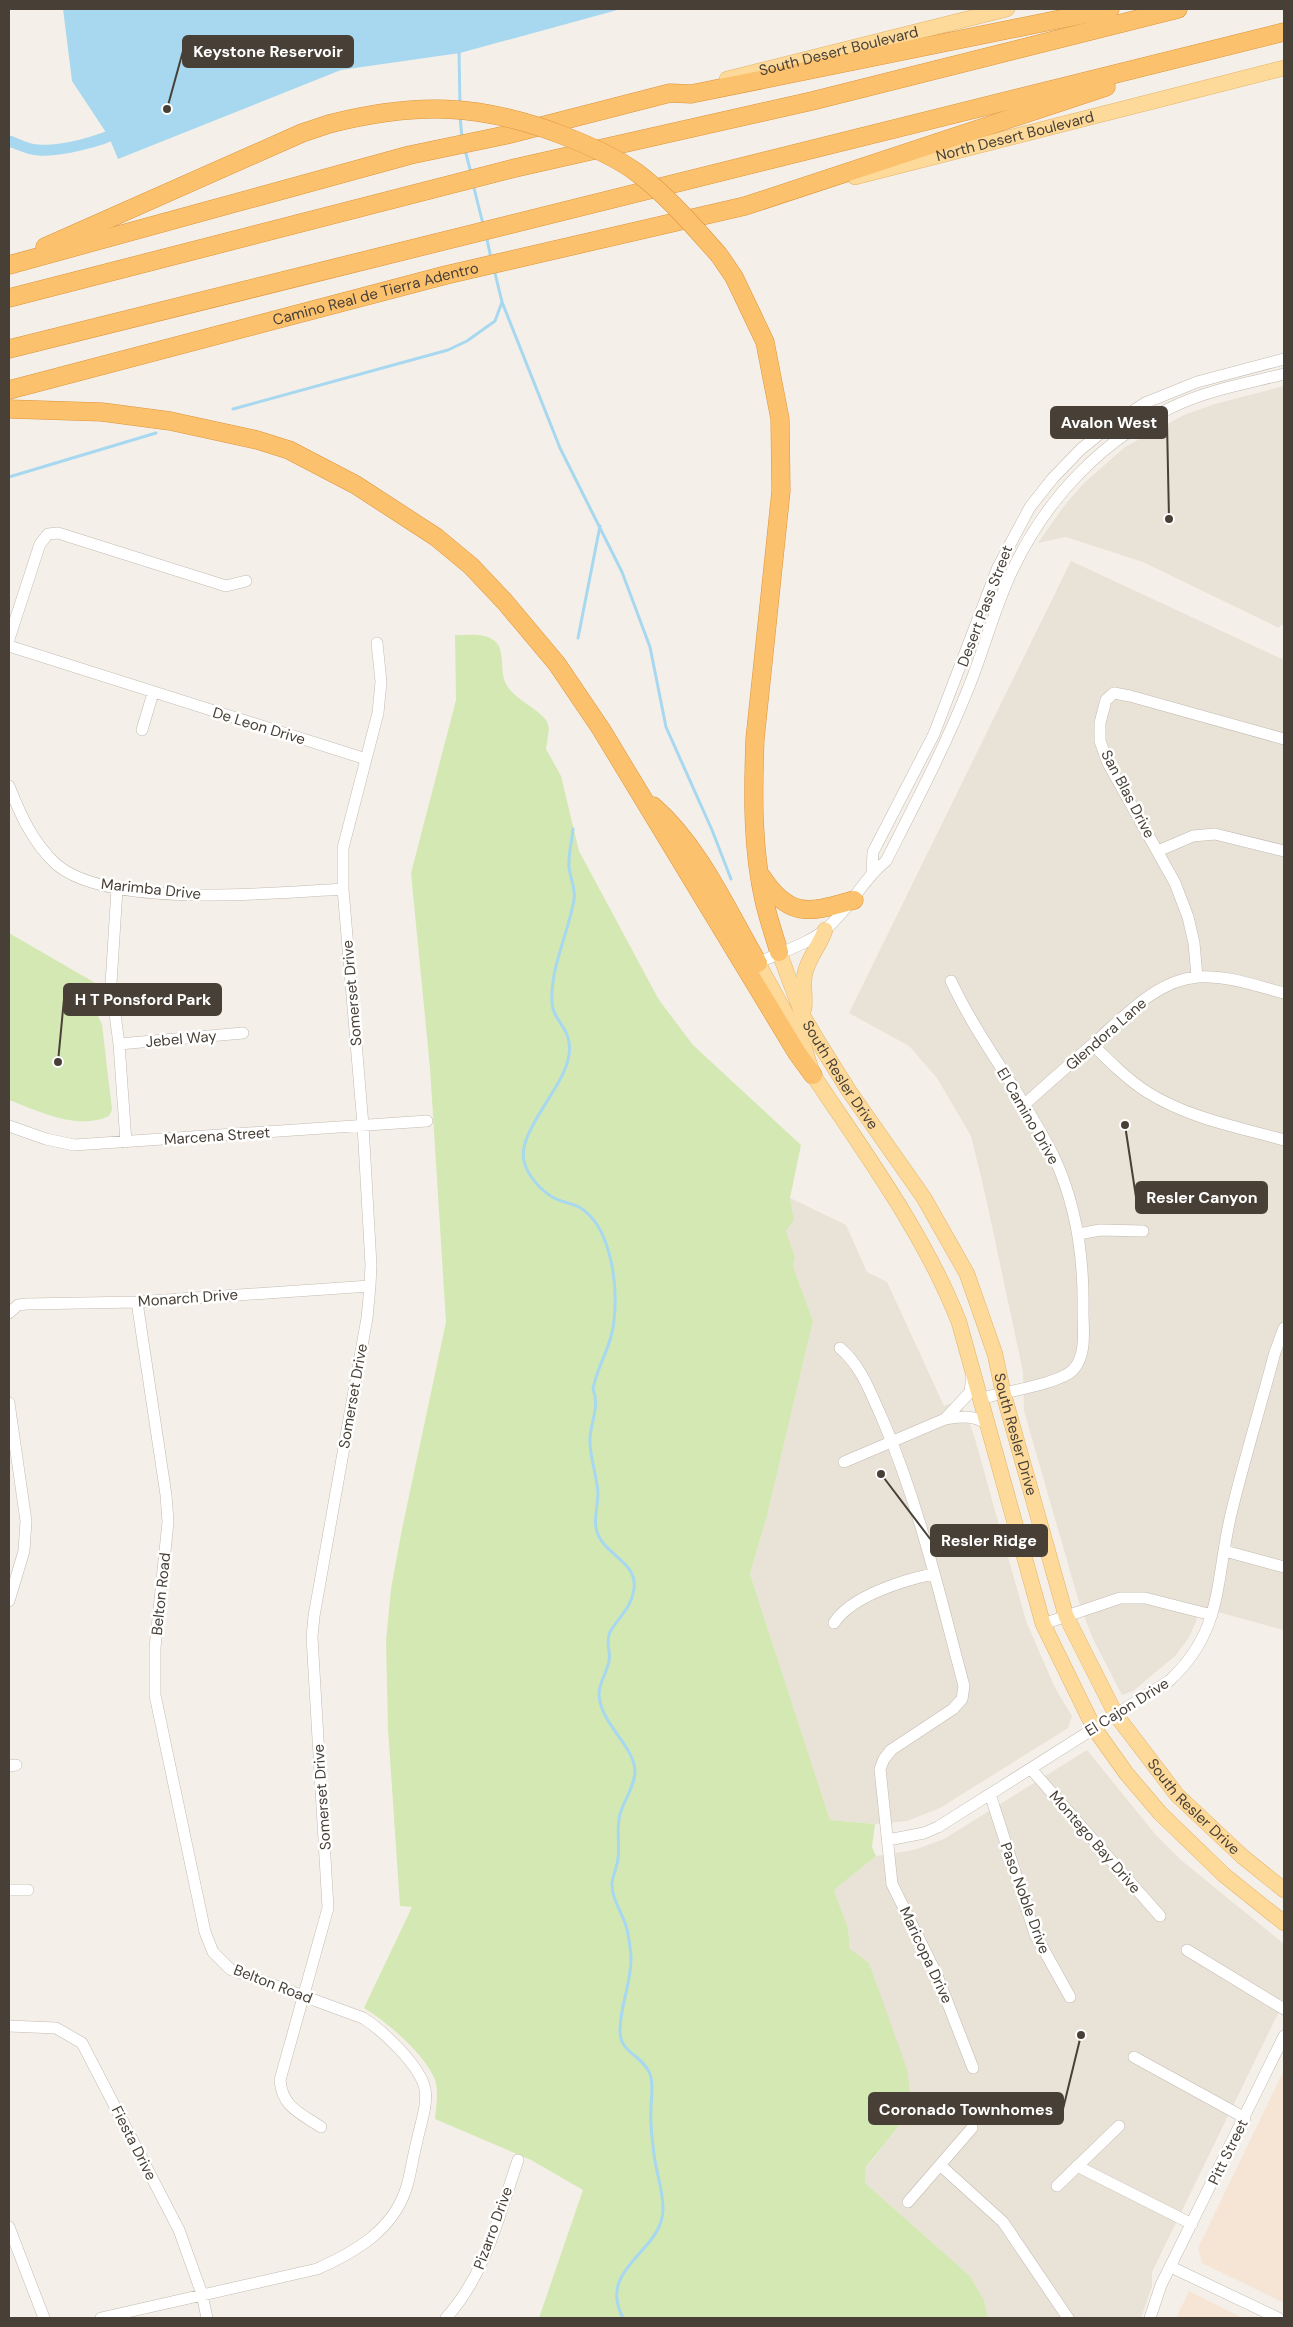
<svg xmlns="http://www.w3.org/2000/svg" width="1293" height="2327" font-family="'DM Sans',sans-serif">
  <rect width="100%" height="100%" fill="#f4f0e9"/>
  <!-- residential -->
  <path fill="#e8e2d7" d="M 1284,386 L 1284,626 L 1281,625 L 1279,628 L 1143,562 L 1066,537 L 1038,543 L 1064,506 L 1083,484 L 1125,447 L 1184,415 L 1215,404 Z
    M 1071,561 L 1284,660 L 1284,1630 L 1199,1607 L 1196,1622 L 1188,1639 L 1175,1656 L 1133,1691 L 1122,1695 L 1092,1637 L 1079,1602 L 1024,1411 L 1023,1372 L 986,1198 L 971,1136 L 937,1078 L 909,1046 L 849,1013 Z
    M 790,1198 L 846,1225 L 867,1272 L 887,1282 L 944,1406 L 959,1401 L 973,1432 L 1026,1621 L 1055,1688 L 1072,1716 L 1068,1728 L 940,1808 L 907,1821 L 875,1824 L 830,1820 L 750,1574 L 767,1516 L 813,1321 L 793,1266 L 795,1257 L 786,1231 L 794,1220 Z
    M 1087,1750 L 1155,1834 L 1181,1860 L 1284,1944 L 1284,2001 L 1152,2272 L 1152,2286 L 1141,2318 L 988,2318 L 984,2300 L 970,2276 L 865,2183 L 866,2168 L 906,2117 L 869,1963 L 850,1950 L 848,1928 L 834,1890 L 876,1856 L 914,1850 L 944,1839 Z"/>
  <!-- commercial -->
  <path fill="#f6e5d5" d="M 1284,2070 L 1284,2303 L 1202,2263 L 1198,2248 Z
    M 1189,2291 L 1243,2318 L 1176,2318 Z"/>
  <!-- green -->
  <path fill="#d4e8b3" d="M 455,635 C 471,635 498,631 501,653 C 503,663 501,674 506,684 C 514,699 536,707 547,721 L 549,729 L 546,749 L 561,776 L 579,851 L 659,1000 L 693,1045 L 801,1145 L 790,1198 L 794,1220 L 786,1231 L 795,1257 L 793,1266 L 813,1321 L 767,1516 L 750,1574 L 830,1820 L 875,1824 L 872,1847 L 876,1856 L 834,1890 L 848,1928 L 850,1949 L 869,1963 L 907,2069 L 910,2092 L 906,2117 L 866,2167 L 865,2183 L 970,2276 L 984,2300 L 988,2318 L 539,2318 L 583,2190 L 531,2160 L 435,2119 C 436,2107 439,2092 435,2080 C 425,2054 387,2022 364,2008 L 412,1907 L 400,1906 L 388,1729 L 386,1641 L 391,1589 L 402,1529 L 446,1322 L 430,1068 L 411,873 L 456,700 Z
    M 9,933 L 97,984 L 95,1011 L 102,1024 L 112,1110 L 109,1116 C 78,1131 38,1111 9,1100 Z"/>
  <!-- water -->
  <path fill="#a7d8f0" d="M 63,9 L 621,9 L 460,53 L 341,70 L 118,159 L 109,137 L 72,81 Z"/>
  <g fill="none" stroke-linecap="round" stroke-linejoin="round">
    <!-- stream -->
    <path stroke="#a7d8f0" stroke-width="3" d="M 459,51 L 460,105
      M 460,116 L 462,139
      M 465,150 L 471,173
      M 473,184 L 483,224
      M 486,235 L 491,258
      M 494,269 L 502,302 L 560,448 L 622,572 L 650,647 L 666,727 L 712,830 L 731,879
      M 233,409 L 448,350 L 467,341 L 495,321 L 502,302
      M 9,477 L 156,433
      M 578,638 L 600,526
      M 573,829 C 572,841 568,855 569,867 C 570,878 576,888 574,900 C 568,934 550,968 552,1003 C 553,1022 573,1028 569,1055 C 565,1087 517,1131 524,1161 C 527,1175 541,1191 554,1198 C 561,1202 571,1203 579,1207 C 612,1226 618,1287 614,1321 C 612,1346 597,1366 593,1389 C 600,1406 591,1421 590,1438 C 589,1456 597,1475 598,1493 C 598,1504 594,1518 596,1528 C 601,1555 638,1560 634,1589 C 631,1609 619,1616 610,1632 C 605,1643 611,1650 609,1661 C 607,1673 599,1682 599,1694 C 600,1724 634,1745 635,1771 C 635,1786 624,1800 620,1814 C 616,1829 620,1844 618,1859 C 617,1867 613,1875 612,1883 C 611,1898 622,1912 626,1926 C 629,1935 630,1946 631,1956 C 632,1982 620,2005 620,2030 C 619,2053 643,2055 650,2074 C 654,2085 651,2097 651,2109 C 650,2123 652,2139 654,2154 C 656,2172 663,2190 663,2208 C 664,2252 596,2267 623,2318"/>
    <!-- canal -->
    <path stroke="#a7d8f0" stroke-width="11" d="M 9,141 C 18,144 29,150 38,150 C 61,152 101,141 121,131"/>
    <defs>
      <path id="minor" d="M 9,639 L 40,544 L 48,534 L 58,533 L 226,586 L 246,581
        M 9,646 L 366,759
        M 142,730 L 153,693
        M 9,786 C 20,814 33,843 56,864 C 107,909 275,893 343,889
        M 1158,851 L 1193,836 L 1215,834 L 1284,851
        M 872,872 L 873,852 L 934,734 L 998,567 L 1030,507 L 1053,478 L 1081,449 L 1111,425 L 1145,403 L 1197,382 L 1284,359
        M 117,889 L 111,984 L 119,1044 L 126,1142
        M 758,963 C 780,952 809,944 827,928 C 851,907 863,879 886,861 C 916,802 946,745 970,684 C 985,646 995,607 1012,571 C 1047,497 1104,437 1179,404 C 1212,389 1249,383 1284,374
        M 1197,977 L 1194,943 L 1188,917 L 1175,883 L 1108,763 L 1100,741 L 1100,723 L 1106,700 L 1114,693 L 1130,696 L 1284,739
        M 951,981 C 980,1043 1024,1096 1054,1157 C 1077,1206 1084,1258 1083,1311 C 1083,1330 1087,1355 1073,1370 C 1059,1384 1002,1392 980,1399
        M 119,1044 L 243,1033
        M 1093,1045 C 1110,1062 1127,1079 1147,1092 C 1188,1118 1238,1127 1284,1140
        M 1024,1105 C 1047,1084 1070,1064 1093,1044 C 1123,1018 1156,980 1198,977 C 1228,975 1256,986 1284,993
        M 9,1126 L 46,1139 L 74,1145 L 427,1121
        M 1079,1234 L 1100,1230 L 1143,1231
        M 9,1313 L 18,1305 L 27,1304 L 137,1302 L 370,1286
        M 840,1348 C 862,1367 870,1392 882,1418 C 919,1504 940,1596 964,1686 L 962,1699 L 953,1709 L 891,1750 L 884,1759 L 880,1769 L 892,1884 L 936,1973 L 973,2068
        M 9,1403 L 26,1521 L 24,1551 L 9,1601
        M 945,1419 L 970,1392 L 972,1376
        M 844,1462 L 945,1419 C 960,1417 976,1414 987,1425
        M 1225,1551 L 1284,1567
        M 834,1623 C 851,1596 904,1580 933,1574
        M 1043,1624 L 1120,1598 L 1145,1598 L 1212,1615
        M 9,1766 L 16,1765
        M 1031,1769 L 1160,1916
        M 990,1794 L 1035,1934 L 1070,1997
        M 888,1840 L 924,1833 L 938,1827 L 1169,1681 C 1225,1630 1215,1577 1232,1510 C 1245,1457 1261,1405 1275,1352 L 1284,1328
        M 9,1890 L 28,1890
        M 1187,1950 L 1284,2009
        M 9,2026 L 56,2028 L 82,2043 L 179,2230 L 202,2294 L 207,2318
        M 1134,2057 L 1245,2118
        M 321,2127 C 300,2113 282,2107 280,2080 L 328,1908 L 312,1637 L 314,1616 L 367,1318 L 370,1286 L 371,1265 L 363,1125 L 343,889 L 343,848 L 378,713 L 381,682 L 377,643
        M 940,2165 L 1003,2222 L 1068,2318
        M 1077,2166 L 1192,2224
        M 1057,2186 L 1119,2126
        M 908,2202 L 972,2128
        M 9,2227 L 44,2318
        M 1171,2267 L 1278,2318
        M 101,2318 L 317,2269 C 355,2252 394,2230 407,2186 C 411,2172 413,2156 417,2141 C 420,2125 428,2105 425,2089 C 420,2065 382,2030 363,2018 L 230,1969 L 213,1952 L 205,1932 L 155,1695 L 155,1648 L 168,1522 L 166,1495 L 137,1302
        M 446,2318 C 486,2274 499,2215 518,2160
        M 1150,2318 L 1161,2285 L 1284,2036"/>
      <g id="major">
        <path id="s1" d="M 727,79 L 1007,9"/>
        <path id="s2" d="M 855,177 L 1284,68"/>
        <path id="s3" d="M 779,952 L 803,1016 L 819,1043 L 849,1091 L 924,1198 L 967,1274 L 995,1354 L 1003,1392 L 1066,1616 L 1116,1715 L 1177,1795 L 1243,1857 L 1284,1890"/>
        <path d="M 758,963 L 804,1047 L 813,1075 C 866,1155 924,1233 959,1322 L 1043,1624 L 1094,1728 L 1126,1773 L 1160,1813 L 1224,1875 L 1284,1923"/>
        <path d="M 804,1009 C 806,997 802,985 805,973 C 809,956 820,946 825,930"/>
      </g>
      <g id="highway">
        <path d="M 45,247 L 302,133 L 329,124"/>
        <path d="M 719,255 L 734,277 L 765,342 L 780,419 L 781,491 L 755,739 C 753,792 752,848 764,900 C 768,918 774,935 779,952"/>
        <path d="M 9,265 L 410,155 L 506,135 L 670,93 L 691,94 L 1110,9"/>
        <path d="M 9,298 L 515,168 L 812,101 L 1178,9"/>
        <path d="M 9,349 L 1284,32"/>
        <path id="s4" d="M 9,390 L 446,275 L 745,206 L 1106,87"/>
        <path d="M 9,409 L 102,412 L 170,421 L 257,440 L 289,450 L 356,485 L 436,537 L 471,566 L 505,602 L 557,664 L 601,729 L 797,1053 L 813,1075"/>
        <path d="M 653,806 C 700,847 727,910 758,963"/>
        <path d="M 762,877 C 790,920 811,912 854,900"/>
      </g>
    </defs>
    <!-- minor casing -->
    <use href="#minor" stroke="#c3baaf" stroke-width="12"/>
    <!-- major casing -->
    <use href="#major" stroke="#e3b469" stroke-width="16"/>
    <!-- highway casing -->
    <use href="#highway" stroke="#dc943c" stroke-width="19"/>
    <!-- minor -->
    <use href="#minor" stroke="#fff" stroke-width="11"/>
    <!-- major -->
    <use href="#major" stroke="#fdd99a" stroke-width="15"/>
    <!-- highway -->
    <use href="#highway" stroke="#fcc16d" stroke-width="18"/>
    <defs>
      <path id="highway-bridge" d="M 329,124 C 415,102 479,103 562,135 C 588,145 614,156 636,172 C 668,196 693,226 719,255"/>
    </defs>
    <!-- highway-bridge casing -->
    <use href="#highway-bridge" stroke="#dc943c" stroke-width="19" stroke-linecap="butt"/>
    <!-- highway-bridge -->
    <use href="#highway-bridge" stroke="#fcc16d" stroke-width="18"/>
  </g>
  <g text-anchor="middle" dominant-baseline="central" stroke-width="5" stroke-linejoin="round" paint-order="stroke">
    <!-- street labels -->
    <g font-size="15" fill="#484037" stroke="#fff">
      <text stroke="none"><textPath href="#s1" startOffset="115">South Desert Boulevard</textPath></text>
      <text stroke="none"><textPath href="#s2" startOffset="165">North Desert Boulevard</textPath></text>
      <text stroke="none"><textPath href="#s4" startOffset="379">Camino Real de Tierra Adentro</textPath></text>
      <text transform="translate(985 606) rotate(-69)">Desert Pass Street</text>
      <text transform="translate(259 726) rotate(17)">De Leon Drive</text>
      <text transform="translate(1128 794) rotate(62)">San Blas Drive</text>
      <text transform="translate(151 889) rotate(6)">Marimba Drive</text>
      <text transform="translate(352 993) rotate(-95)">Somerset Drive</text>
      <text transform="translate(1106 1034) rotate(-41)">Glendora Lane</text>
      <text transform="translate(181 1039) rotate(-5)">Jebel Way</text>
      <text stroke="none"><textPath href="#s3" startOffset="138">South Resler Drive</textPath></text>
      <text transform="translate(1028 1116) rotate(60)">El Camino Drive</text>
      <text transform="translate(217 1136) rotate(-4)">Marcena Street</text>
      <text transform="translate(188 1298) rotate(-4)">Monarch Drive</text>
      <text transform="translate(353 1396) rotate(-80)">Somerset Drive</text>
      <text stroke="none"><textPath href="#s3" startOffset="542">South Resler Drive</textPath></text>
      <text transform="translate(161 1594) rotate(-84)">Belton Road</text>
      <text transform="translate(1127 1707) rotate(-32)">El Cajon Drive</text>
      <text transform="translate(322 1797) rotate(-94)">Somerset Drive</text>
      <text stroke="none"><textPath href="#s3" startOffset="962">South Resler Drive</textPath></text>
      <text transform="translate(1095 1842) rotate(49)">Montego Bay Drive</text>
      <text transform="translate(1025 1898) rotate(70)">Paso Noble Drive</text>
      <text transform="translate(926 1955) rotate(65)">Maricopa Drive</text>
      <text transform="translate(273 1984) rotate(21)">Belton Road</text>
      <text transform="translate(134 2143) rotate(63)">Fiesta Drive</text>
      <text transform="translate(1228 2152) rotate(-64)">Pitt Street</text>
      <text transform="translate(493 2228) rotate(-70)">Pizarro Drive</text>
    </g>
  </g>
  <!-- callouts -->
  <path fill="none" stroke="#484037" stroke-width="2" d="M167 109L183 51M1169 519L1167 422M58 1062L64 999M1125 1125L1136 1197M881 1474L931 1540M1081 2035L1063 2109"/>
  <g fill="#484037" stroke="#fff" stroke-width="2">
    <circle cx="167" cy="109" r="5"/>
    <circle cx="1169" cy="519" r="5"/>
    <circle cx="58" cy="1062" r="5"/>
    <circle cx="1125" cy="1125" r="5"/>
    <circle cx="881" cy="1474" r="5"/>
    <circle cx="1081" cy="2035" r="5"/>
  </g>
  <g fill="#484037" stroke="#484037" stroke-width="2">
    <rect x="183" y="36" width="170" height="31" rx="5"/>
    <rect x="1051" y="407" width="116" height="31" rx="5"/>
    <rect x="64" y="984" width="157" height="31" rx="5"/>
    <rect x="1136" y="1182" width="131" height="31" rx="5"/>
    <rect x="931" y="1525" width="116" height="31" rx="5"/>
    <rect x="869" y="2093" width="194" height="31" rx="5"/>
  </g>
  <g font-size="16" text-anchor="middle" font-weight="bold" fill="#fff">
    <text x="268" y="57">Keystone Reservoir</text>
    <text x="1109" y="428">Avalon West</text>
    <text x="143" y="1005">H T Ponsford Park</text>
    <text x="1202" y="1203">Resler Canyon</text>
    <text x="989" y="1546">Resler Ridge</text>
    <text x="966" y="2115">Coronado Townhomes</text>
  </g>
  <!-- border -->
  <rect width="1293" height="2327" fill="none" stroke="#484037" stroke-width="20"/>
</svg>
